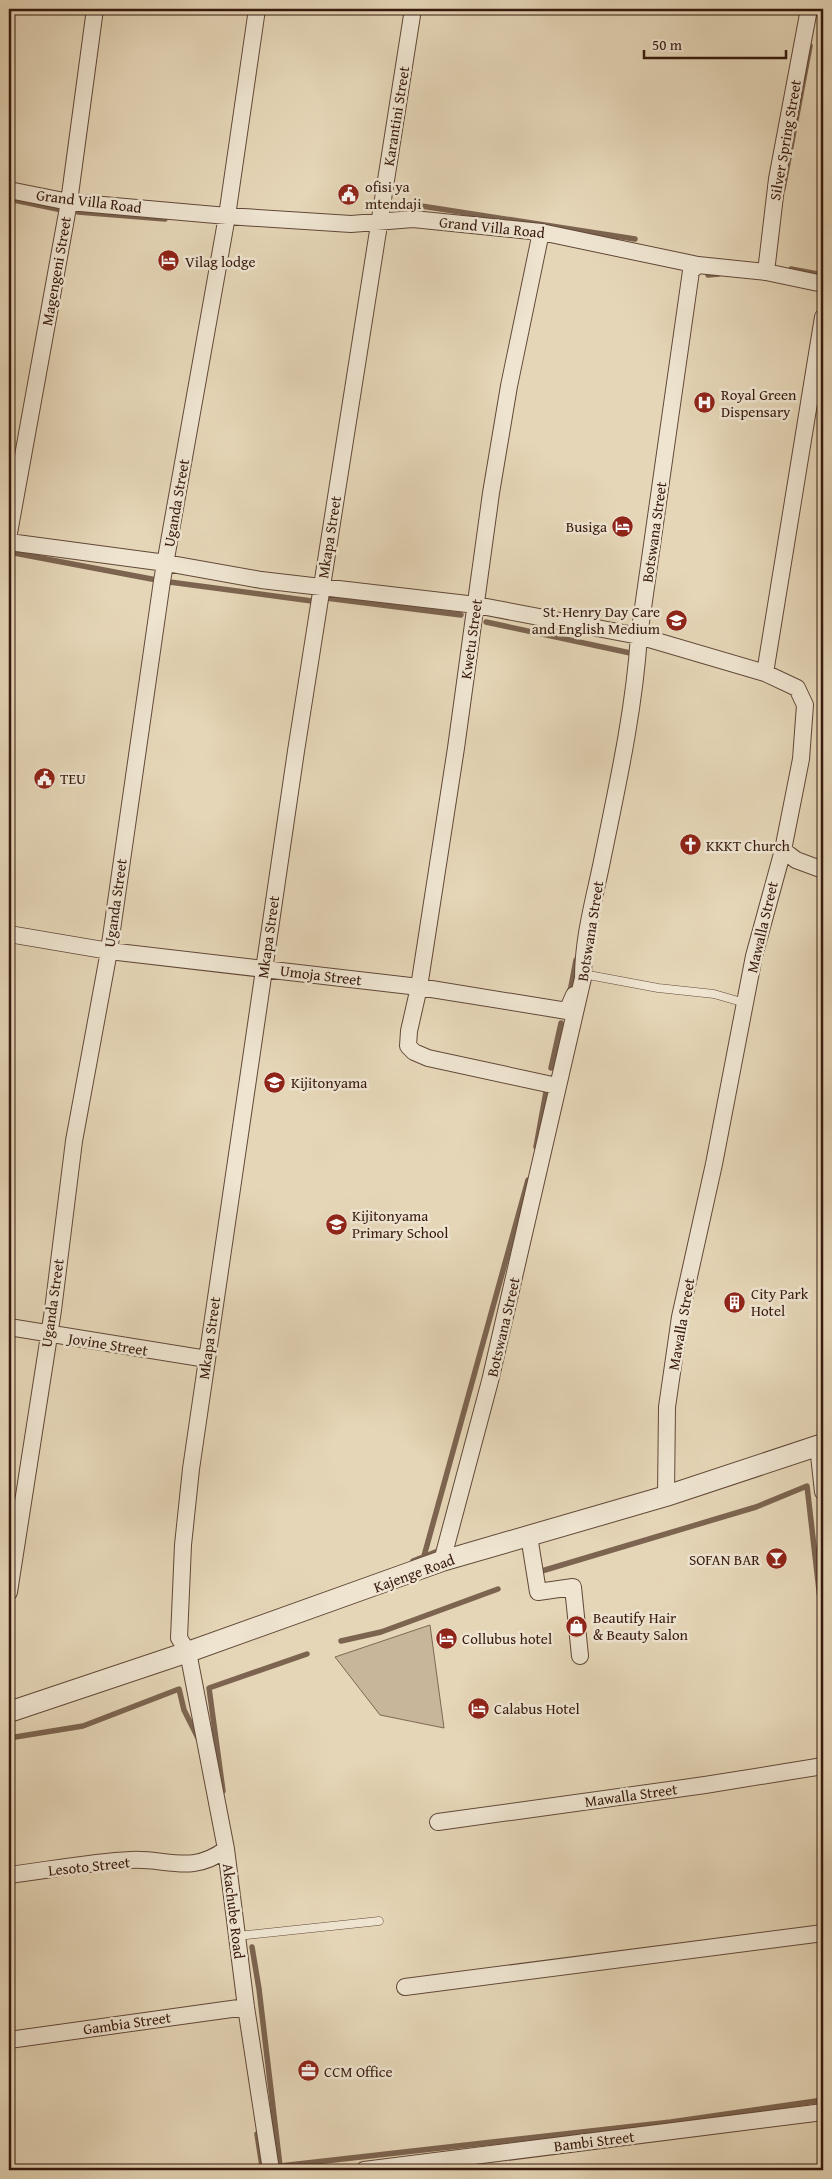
<svg xmlns="http://www.w3.org/2000/svg" width="832" height="2179" font-family="'Gentium Book Plus',serif">
  <rect width="100%" height="100%" fill="#e5d6b7"/>
  <filter id="stains"><feTurbulence type="fractalNoise" baseFrequency=".004" numOctaves="4"/><feColorMatrix values="0 0 0 0 .2 0 0 0 0 .09 0 0 0 0 .02 0 0 0 .5 -.17"/></filter>
  <radialGradient id="worn" r=".72"><stop offset=".6" stop-color="#630" stop-opacity="0"/><stop offset="1" stop-color="#630" stop-opacity=".3"/></radialGradient>
  <!-- green -->
  <path fill="#c7b69a" stroke="#7f6854" d="M 430,1625 L 444,1728 L 380,1715 L 335,1657 Z"/>
  <g fill="none" stroke-linecap="round" stroke-linejoin="round">
    <!-- stream -->
    <path stroke="#7c6450" stroke-width="5.5" d="M 783,189 L 810,46
      M 9,199 L 62,210
      M 402,203 L 635,239
      M 78,212 L 165,219
      M 791,269 L 823,275
      M 708,275 L 719,274
      M 9,552 L 162,581 L 312,601 L 321,595 L 326,598 L 461,615
      M 486,622 L 635,654
      M 570,992 L 576,960
      M 551,1068 L 561,1023
      M 536,1147 L 546,1092
      M 424,1556 L 528,1180
      M 413,1561 L 438,1551
      M 535,1573 L 756,1507 L 807,1486 L 823,1625
      M 341,1641 L 381,1632 L 498,1589
      M 9,1738 L 83,1726 L 179,1689 L 184,1710 L 198,1738
      M 223,1791 L 209,1688 L 307,1654
      M 252,1947 L 259,1989 L 280,2166
      M 257,2134 L 262,2166 L 270,2164 L 280,2166 L 671,2122 L 823,2100"/>
    <defs>
      <path id="service" d="M 583,974 L 658,988 L 714,994 L 745,1003
        M 237,1936 L 379,1921"/>
      <path id="minor" d="M 9,190 L 69,202 L 227,216 L 351,224 L 413,219 L 541,232 L 698,265 L 766,272 L 823,284
        M 541,232 L 509,386 L 491,493 L 456,748 L 419,987 L 409,1031 L 408,1046 L 414,1052 L 428,1058 L 557,1086
        M 766,272 L 777,179 L 809,9
        M 9,533 L 69,202 L 95,9
        M 9,542 L 166,563 L 261,580 L 476,605 L 639,636 L 765,673 L 797,688 L 805,705 L 801,759 L 783,850 L 754,956 L 714,1164 L 680,1317 L 667,1407 L 666,1496
        M 765,673 L 823,317
        M 783,850 L 796,860 L 823,870
        M 9,934 L 109,951 L 419,987 L 567,1011 L 574,995
        M 9,1327 L 207,1359
        M 818,1446 L 823,1492
        M 529,1536 L 538,1592 L 573,1587 L 580,1656
        M 442,1561 L 490,1381 L 583,978 C 583,938 594,900 602,861 C 617,787 634,712 639,636 L 691,271 L 698,265
        M 9,1592 L 53,1310 L 74,1141 L 109,951 L 162,581 L 227,216 L 257,9
        M 438,1822 L 705,1785 L 823,1766
        M 9,1875 C 49,1870 90,1862 131,1860 C 167,1858 192,1875 226,1849
        M 405,1987 L 823,1933
        M 9,2040 L 246,2007
        M 271,2170 L 246,2007 L 226,1849 L 188,1652 L 179,1638 L 183,1545 L 191,1469 L 296,751 L 413,9
        M 364,2170 L 823,2112"/>
      <path id="tertiary" d="M 9,1712 L 188,1652 L 442,1561 L 666,1496 L 823,1444"/>
    </defs>
    <!-- service casing -->
    <use href="#service" stroke="#624838" stroke-width="9"/>
    <!-- minor casing -->
    <use href="#minor" stroke="#624838" stroke-width="18"/>
    <!-- tertiary casing -->
    <use href="#tertiary" stroke="#624838" stroke-width="22"/>
    <!-- service -->
    <use href="#service" stroke="#eee4d0" stroke-width="8"/>
    <!-- minor -->
    <use href="#minor" stroke="#eee4d0" stroke-width="16"/>
    <!-- tertiary -->
    <use href="#tertiary" stroke="#eee4d0" stroke-width="20"/>
  </g>
  <!-- icons -->
  <defs>
    <symbol id="civic-disc" viewBox="-11 -11 22 22"><circle r="9.5" fill="#8f2418" stroke="#eee4d0"/><path d="M-.6-6.5H3V-4.5H.6V-3L4-1V1h2V6H-6V1h2V-1L-.6-3ZM-1.2 2.5V6h2.4V2.5Z" fill="#fff"/></symbol>
    <symbol id="hotel-disc" viewBox="-11 -11 22 22"><circle r="9.5" fill="#8f2418" stroke="#eee4d0"/><path d="M-6-4.5h1.5V1H6V5H4.5V3h-9V5H-6ZM-4 0a1.8 1.8 0 1 1 3.6 0ZM.5 0V-2.5h3Q6-2.5 6 0Z" fill="#fff"/></symbol>
    <symbol id="hospital-disc" viewBox="-11 -11 22 22"><circle r="9.5" fill="#8f2418" stroke="#eee4d0"/><path d="M-5-5h3v3.5h4V-5h3V5h-3V1.5h-4V5h-3Z" fill="#fff"/></symbol>
    <symbol id="school-disc" viewBox="-11 -11 22 22"><circle r="9.5" fill="#8f2418" stroke="#eee4d0"/><path d="M0-5L7-2L0 1L-7-2ZM-4 1L0 2.5L4 1V4Q0 6-4 4Z" fill="#fff"/></symbol>
    <symbol id="church-disc" viewBox="-11 -11 22 22"><circle r="9.5" fill="#8f2418" stroke="#eee4d0"/><path d="M-1.2-6h2.4v3.5h3.3v2.4h-3.3V6h-2.4V-.1h-3.3v-2.4h3.3Z" fill="#fff"/></symbol>
    <symbol id="building-disc" viewBox="-11 -11 22 22"><circle r="9.5" fill="#8f2418" stroke="#eee4d0"/><path d="M-4-6H4V6H1V3H-1V6H-4ZM-2.5-4.3h1.7v1.8h-1.7ZM.8-4.3h1.7v1.8H.8ZM-2.5-1h1.7V.8h-1.7ZM.8-1h1.7V.8H.8Z" fill="#fff"/></symbol>
    <symbol id="bar-disc" viewBox="-11 -11 22 22"><circle r="9.5" fill="#8f2418" stroke="#eee4d0"/><path d="M-6-5H6L.8 .8V4.5H3.5V6h-7V4.5H-.8V.8Z" fill="#fff"/></symbol>
    <symbol id="shop-disc" viewBox="-11 -11 22 22"><circle r="9.5" fill="#8f2418" stroke="#eee4d0"/><path d="M-5-2.5h2.3a2.7 3.5 0 0 1 5.4 0H5L5.5 6h-11ZM-1.5-2.5h3a1.5 2.3 0 0 0-3 0Z" fill="#fff"/></symbol>
    <symbol id="office-disc" viewBox="-11 -11 22 22"><circle r="9.5" fill="#8f2418" stroke="#eee4d0"/><path d="M-6-3h4V-5.5h4V-3h4V5H-6ZM-1-4.5V-3h2v-1.5ZM-6 0V1H6V0Z" fill="#fff"/></symbol>
  </defs>
  <g fill-rule="evenodd">
    <use href="#civic-disc" x="336" y="182" width="25" height="25"/>
    <use href="#hotel-disc" x="156" y="248" width="25" height="25"/>
    <use href="#hospital-disc" x="692" y="390" width="25" height="25"/>
    <use href="#hotel-disc" x="610" y="514" width="25" height="25"/>
    <use href="#school-disc" x="664" y="608" width="25" height="25"/>
    <use href="#civic-disc" x="32" y="766" width="25" height="25"/>
    <use href="#church-disc" x="678" y="832" width="25" height="25"/>
    <use href="#school-disc" x="262" y="1070" width="25" height="25"/>
    <use href="#school-disc" x="324" y="1212" width="25" height="25"/>
    <use href="#building-disc" x="722" y="1290" width="25" height="25"/>
    <use href="#bar-disc" x="764" y="1546" width="25" height="25"/>
    <use href="#shop-disc" x="564" y="1614" width="25" height="25"/>
    <use href="#hotel-disc" x="434" y="1626" width="25" height="25"/>
    <use href="#hotel-disc" x="466" y="1696" width="25" height="25"/>
    <use href="#office-disc" x="296" y="2058" width="25" height="25"/>
  </g>
  <g text-anchor="middle" dominant-baseline="central" stroke-width="5" stroke-linejoin="round" paint-order="stroke">
    <!-- street labels -->
    <g font-size="15" fill="#37190d" stroke="#eee4d0">
      <text transform="translate(396 116) rotate(-81)">Karantini Street</text>
      <text transform="translate(785 140) rotate(-80)">Silver Spring Street</text>
      <text transform="translate(89 201) rotate(7)">Grand Villa Road</text>
      <text transform="translate(492 227) rotate(6)">Grand Villa Road</text>
      <text transform="translate(56 271) rotate(-80)">Magengeni Street</text>
      <text transform="translate(176 503) rotate(-80)">Uganda Street</text>
      <text transform="translate(654 532) rotate(-82)">Botswana Street</text>
      <text transform="translate(329 537) rotate(-81)">Mkapa Street</text>
      <text transform="translate(471 639) rotate(-82)">Kwetu Street</text>
      <text transform="translate(115 903) rotate(-82)">Uganda Street</text>
      <text transform="translate(762 927) rotate(-77)">Mawalla Street</text>
      <text transform="translate(590 931) rotate(-81)">Botswana Street</text>
      <text transform="translate(268 937) rotate(-82)">Mkapa Street</text>
      <text transform="translate(321 975) rotate(7)">Umoja Street</text>
      <text transform="translate(52 1303) rotate(-82)">Uganda Street</text>
      <text transform="translate(681 1324) rotate(-80)">Mawalla Street</text>
      <text transform="translate(503 1327) rotate(-77)">Botswana Street</text>
      <text transform="translate(209 1338) rotate(-82)">Mkapa Street</text>
      <text transform="translate(108 1344) rotate(9)">Jovine Street</text>
      <text transform="translate(414 1573) rotate(-20)">Kajenge Road</text>
      <text transform="translate(631 1795) rotate(-8)">Mawalla Street</text>
      <text transform="translate(89 1866) rotate(-6)">Lesoto Street</text>
      <text transform="translate(234 1911) rotate(83)">Akachube Road</text>
      <text transform="translate(127 2023) rotate(-8)">Gambia Street</text>
      <text transform="translate(594 2141) rotate(-7)">Bambi Street</text>
    </g>
    <!-- poi labels -->
    <g font-size="15" fill="#37190d" stroke="#eee4d0" text-anchor="start">
      <text x="365" y="186">ofisi ya<tspan x="365" dy="17">mtendaji</tspan></text>
      <text x="185" y="261">Vilag lodge</text>
      <text x="721" y="394">Royal Green<tspan x="721" dy="17">Dispensary</tspan></text>
      <text x="607" y="526" text-anchor="end">Busiga</text>
      <text x="660" y="611" text-anchor="end">St. Henry Day Care<tspan x="660" dy="17">and English Medium</tspan></text>
      <text x="60" y="778">TEU</text>
      <text x="706" y="845">KKKT Church</text>
      <text x="291" y="1082">Kijitonyama</text>
      <text x="352" y="1215">Kijitonyama<tspan x="352" dy="17">Primary School</tspan></text>
      <text x="751" y="1293">City Park<tspan x="751" dy="17">Hotel</tspan></text>
      <text x="760" y="1559" text-anchor="end">SOFAN BAR</text>
      <text x="593" y="1617">Beautify Hair<tspan x="593" dy="17">&amp; Beauty Salon</tspan></text>
      <text x="462" y="1638">Collubus hotel</text>
      <text x="494" y="1708">Calabus Hotel</text>
      <text x="324" y="2071">CCM Office</text>
    </g>
  </g>
  <!-- margin -->
  <rect width="832" height="2179" fill="none" stroke="#e5d6b7" stroke-width="30"/>
  <rect x="10" y="10" width="812" height="2159" fill="none" stroke="#37190d" stroke-width="2.5"/>
  <rect x="15" y="15" width="802" height="2149" fill="none" stroke="#37190d"/>
  <!-- scale -->
  <path d="M644 50v8h142v-8" fill="none" stroke="#37190d" stroke-width="2.5"/>
  <text x="652" y="50" font-size="15" fill="#37190d" stroke="#eee4d0" stroke-width="4" paint-order="stroke">50 m</text>
  <rect width="100%" height="100%" filter="url(#stains)"/>
  <rect width="100%" height="100%" fill="url(#worn)"/>
</svg>
